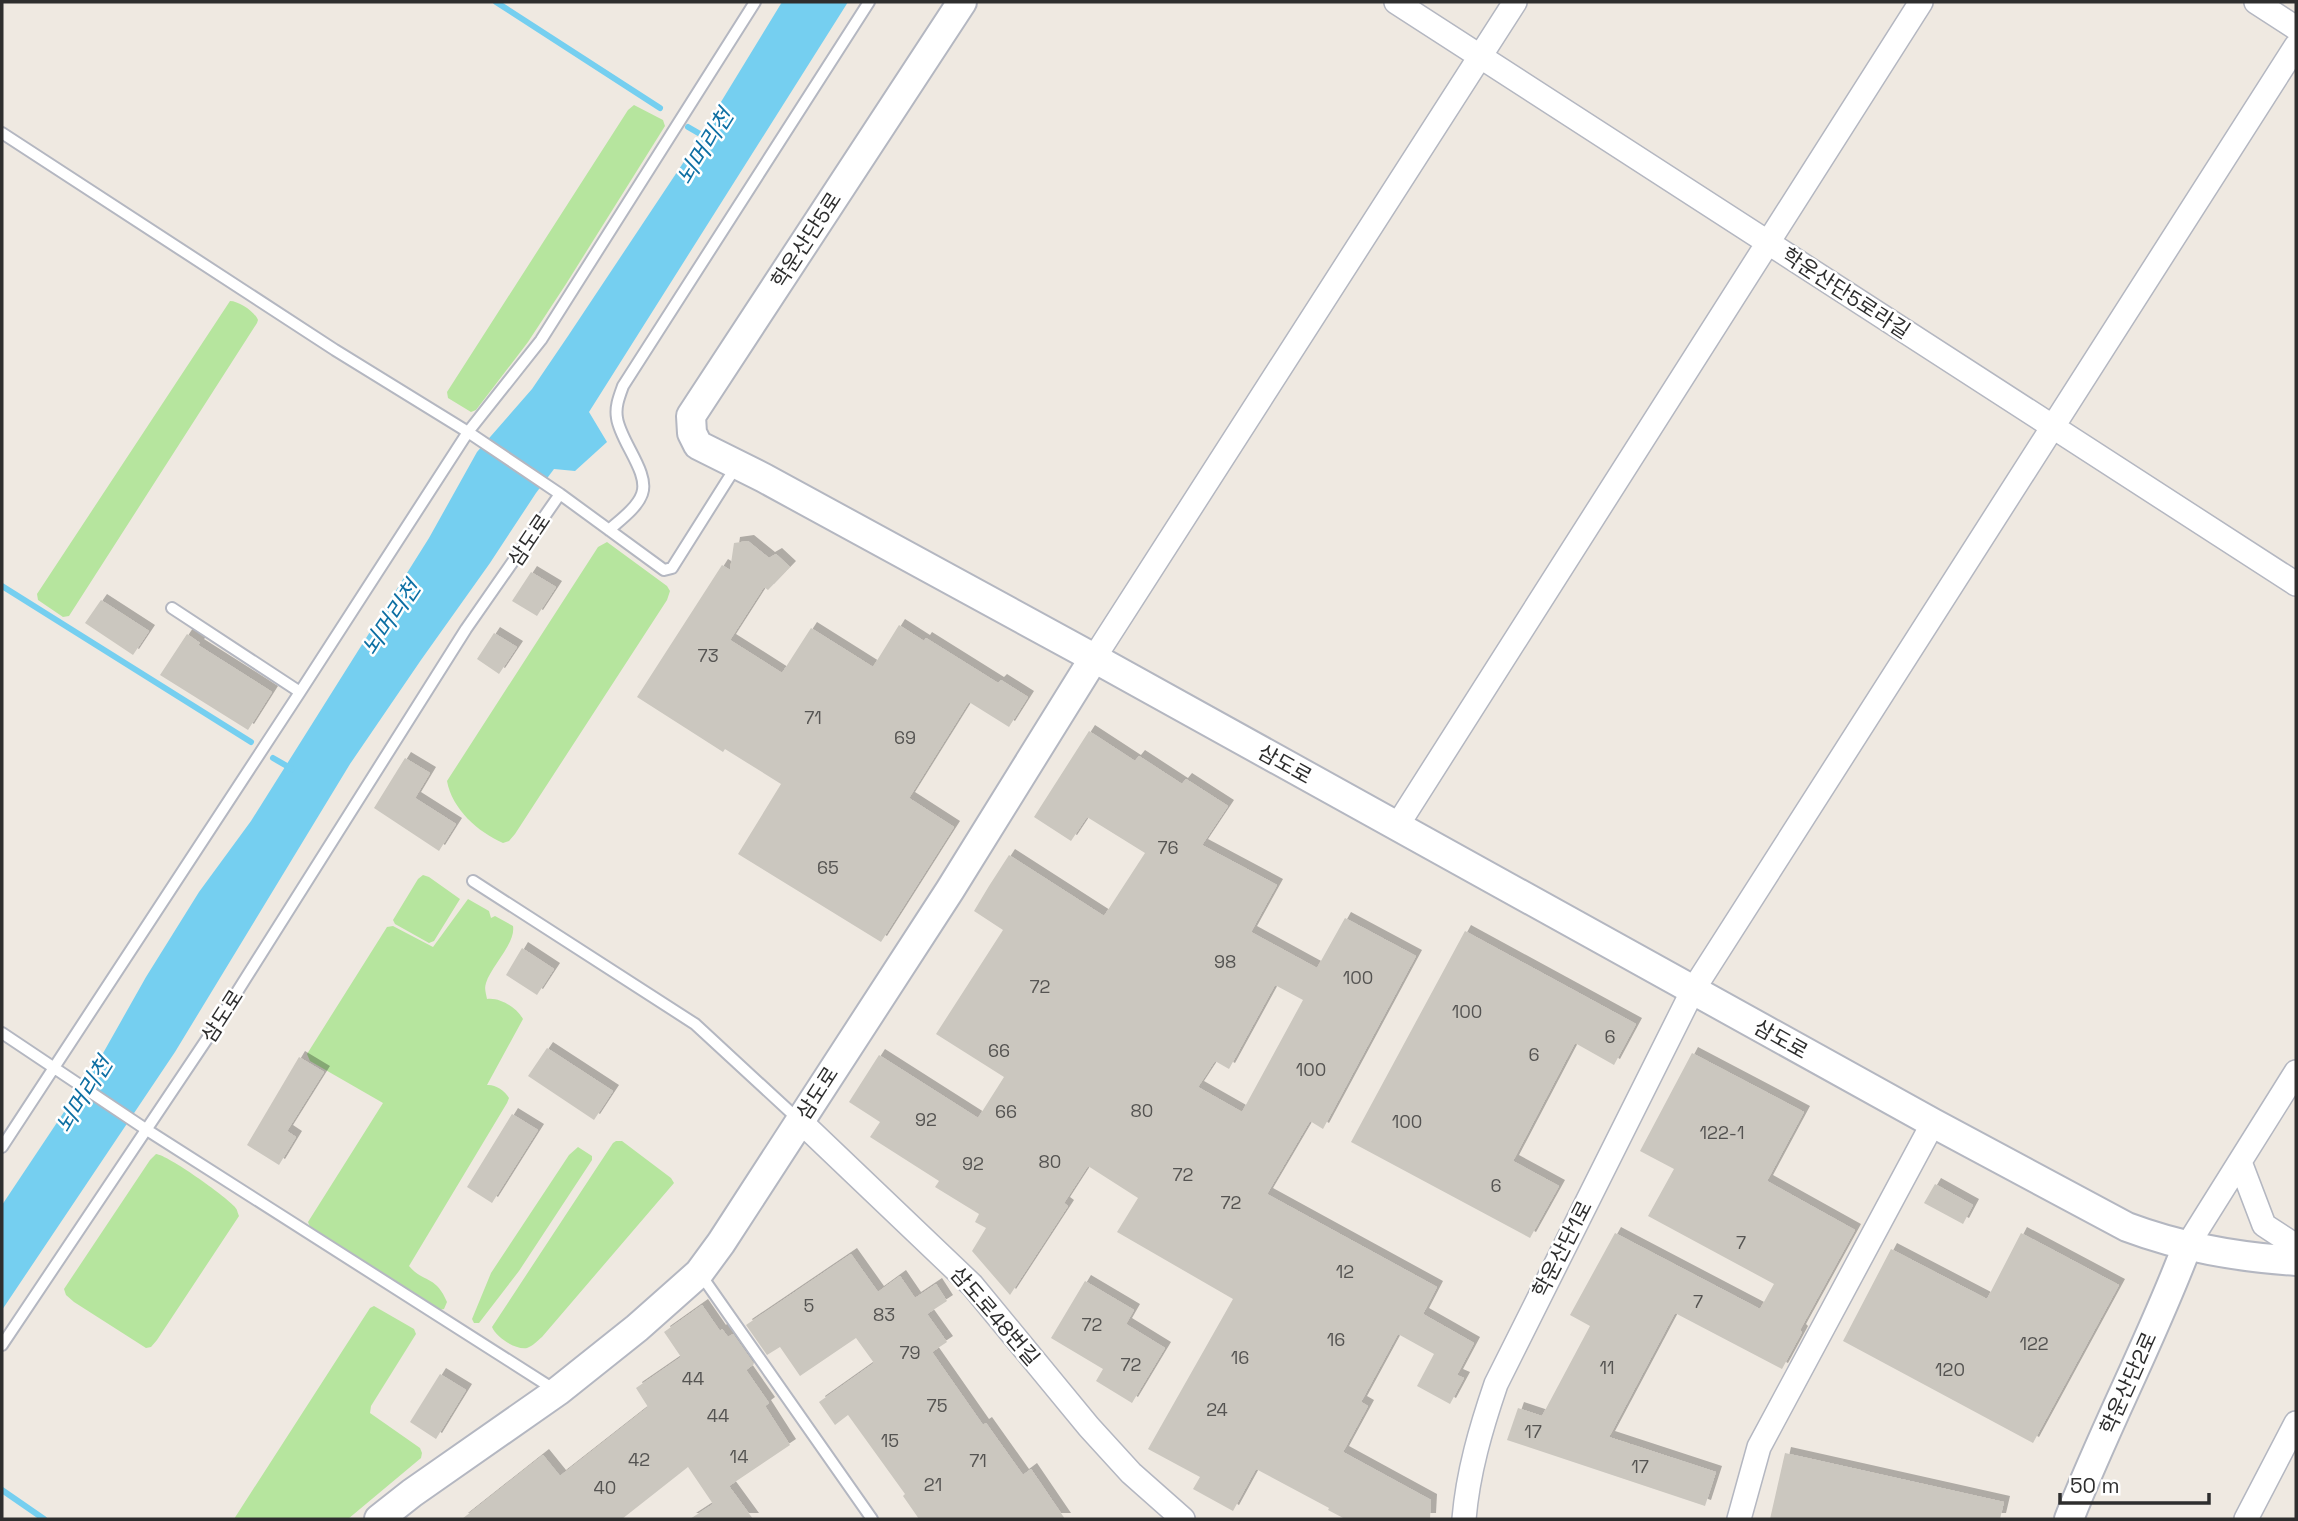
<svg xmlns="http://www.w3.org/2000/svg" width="2298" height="1521" font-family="'Space Grotesk','Noto Sans KR',sans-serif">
  <defs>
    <filter id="shadow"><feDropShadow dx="6" dy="-6" stdDeviation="0" flood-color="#0004"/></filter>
  </defs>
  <rect width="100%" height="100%" fill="#efe9e1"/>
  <!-- green -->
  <path fill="#b6e59e" d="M 634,105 L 663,120 L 665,126 L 566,284 L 528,342 L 476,410 L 471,412 L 448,398 L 447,392 L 628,110 Z
    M 230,301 C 239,301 255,312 258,320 L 257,323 L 69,616 L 63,617 L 38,600 L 37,594 Z
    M 607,542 L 667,586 L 670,591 L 667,600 L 515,834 L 509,841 L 503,843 C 478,832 452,809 447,781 L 598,547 Z
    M 423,875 L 429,877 L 460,899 L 434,941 L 429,943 L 395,924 L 393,920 L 418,879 Z
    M 468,899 L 489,911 L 491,918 L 495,916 L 513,926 C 516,943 491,966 486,983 C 484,989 486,993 487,999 C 500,997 517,1008 523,1019 L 487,1085 C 494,1084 505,1090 509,1098 L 507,1103 L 409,1266 C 423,1283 436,1275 447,1302 L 444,1309 L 439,1310 L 310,1227 L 308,1222 L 383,1103 L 310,1061 L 307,1054 L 387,927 L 393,926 L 433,947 Z
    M 616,1141 L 622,1141 L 671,1178 L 674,1183 L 542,1337 C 537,1341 533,1346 527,1348 C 515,1350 496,1337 492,1327 L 613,1143 Z
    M 578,1147 L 592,1156 L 592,1160 L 519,1271 L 479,1323 L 474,1323 L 472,1319 L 491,1273 L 569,1155 Z
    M 156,1154 C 168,1155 225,1196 234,1206 C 238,1210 237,1212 239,1216 L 157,1340 L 151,1347 L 146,1348 L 74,1302 L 66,1295 L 64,1289 L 150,1160 Z
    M 374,1306 L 414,1329 L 416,1334 L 371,1406 L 370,1413 L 420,1448 L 422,1453 L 421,1458 L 348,1519 L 234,1519 L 370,1308 Z"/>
  <!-- water -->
  <path fill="#75cff0" d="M 782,2 L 848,2 L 589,412 L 607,442 L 575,471 L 554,469 L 536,493 L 490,563 L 421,660 L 350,764 L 175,1052 L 2,1310 L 2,1205 L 102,1055 L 146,977 L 199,892 L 251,821 L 429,538 L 477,452 L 532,389 L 568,336 L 691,151 Z"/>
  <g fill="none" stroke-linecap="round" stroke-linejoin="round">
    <!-- stream -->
    <path stroke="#75cff0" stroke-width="6" d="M 496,2 L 660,108
      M 688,127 L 707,138
      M 2,586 L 251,742
      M 273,758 L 292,769
      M 2,1490 L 44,1519"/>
  </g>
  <!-- building -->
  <path fill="#cbc7bf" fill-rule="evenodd" filter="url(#shadow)" d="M 748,541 L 769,558 L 776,554 L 790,567 L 768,590 L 764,587 L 730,640 L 782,673 L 811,628 L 873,667 L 899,625 L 924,641 L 926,638 L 998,683 L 1001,680 L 1028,697 L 1009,727 L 969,702 L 909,798 L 954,827 L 881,942 L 738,854 L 781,784 L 725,749 L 723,752 L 637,697 L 722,565 L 730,570 L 734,543 Z
    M 531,572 L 556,587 L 537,616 L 512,601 Z
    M 101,600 L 149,631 L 133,655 L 85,623 Z
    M 494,633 L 517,647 L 499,674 L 477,659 Z
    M 187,634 L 200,643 L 198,645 L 272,692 L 248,730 L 160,675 Z
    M 1089,731 L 1135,761 L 1139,756 L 1182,784 L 1186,779 L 1228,806 L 1202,845 L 1277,885 L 1251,932 L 1317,968 L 1345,918 L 1416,956 L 1323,1129 L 1310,1121 L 1267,1194 L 1437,1287 L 1423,1314 L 1474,1343 L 1457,1375 L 1464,1378 L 1450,1404 L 1417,1386 L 1434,1354 L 1398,1334 L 1361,1402 L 1368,1406 L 1343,1452 L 1431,1500 L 1430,1519 L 1345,1519 L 1328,1510 L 1329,1508 L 1256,1469 L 1233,1511 L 1193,1489 L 1200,1477 L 1148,1449 L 1233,1299 L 1117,1232 L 1138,1198 L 1088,1166 L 1064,1203 L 1068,1206 L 1010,1295 L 972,1251 L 986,1228 L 975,1222 L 979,1214 L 935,1187 L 939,1181 L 870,1137 L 880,1122 L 849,1102 L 879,1055 L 978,1118 L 1004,1077 L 936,1034 L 1003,930 L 974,911 L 989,886 L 1009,855 L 1104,916 L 1145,853 L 1087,817 L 1071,841 L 1034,817 ZM 1275,985 L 1303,1000 L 1242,1112 L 1198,1087 L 1215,1061 L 1229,1069 Z
    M 405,758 L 430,773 L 415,798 L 456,824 L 439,851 L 374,808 Z
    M 1465,931 L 1636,1024 L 1614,1065 L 1575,1043 L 1513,1161 L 1559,1186 L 1530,1238 L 1351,1142 Z
    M 522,948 L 554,969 L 537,995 L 506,975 Z
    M 547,1048 L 613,1091 L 594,1120 L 528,1076 Z
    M 1692,1053 L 1804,1112 L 1767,1181 L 1855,1230 L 1800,1330 L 1802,1332 L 1782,1369 L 1675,1313 L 1609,1437 L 1716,1472 L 1705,1506 L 1507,1440 L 1518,1408 L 1542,1416 L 1590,1326 L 1570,1315 L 1615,1233 L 1760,1309 L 1774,1284 L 1648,1216 L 1674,1169 L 1640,1151 Z
    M 299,1057 L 324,1072 L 287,1131 L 296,1137 L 279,1165 L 247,1145 Z
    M 512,1114 L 538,1130 L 492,1203 L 467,1187 Z
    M 1935,1184 L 1973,1205 L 1963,1224 L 1924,1203 Z
    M 2021,1233 L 2119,1285 L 2033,1443 L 1843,1341 L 1891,1249 L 1987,1299 Z
    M 851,1254 L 878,1292 L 900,1276 L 915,1298 L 936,1284 L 947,1301 L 927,1314 L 947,1342 L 932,1352 L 983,1425 L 986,1423 L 1023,1475 L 1031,1469 L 1065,1519 L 919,1519 L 903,1496 L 905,1494 L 848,1415 L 835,1425 L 819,1402 L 874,1363 L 856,1338 L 800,1376 L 780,1347 L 767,1355 L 746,1325 Z
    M 1085,1281 L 1134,1310 L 1126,1324 L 1165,1348 L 1132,1403 L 1096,1381 L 1103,1369 L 1051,1338 Z
    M 702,1305 L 720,1331 L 722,1329 L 728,1337 L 733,1334 L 754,1364 L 746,1370 L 769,1403 L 765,1406 L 790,1445 L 729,1486 L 753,1519 L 690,1519 L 713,1504 L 688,1467 L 622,1519 L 462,1519 L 543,1455 L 560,1476 L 648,1407 L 636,1388 L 681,1357 L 664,1332 Z
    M 440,1374 L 466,1390 L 436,1439 L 410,1422 Z
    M 1785,1453 L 2004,1502 L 2000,1519 L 1770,1519 Z"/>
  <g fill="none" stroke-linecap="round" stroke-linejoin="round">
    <defs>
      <path id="service" d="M 2,133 L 335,350 L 468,432 L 560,494 L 664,570 L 672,568 L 737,465
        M 609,530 C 620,520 637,508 642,494 C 650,473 620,441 617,418 C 615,407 619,397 623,386 L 869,2
        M 172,608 L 300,692
        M 473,881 L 695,1024 L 799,1120
        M 2,1033 L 147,1130 L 555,1390
        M 2,1147 L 300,692 L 468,432 L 541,340 L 755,2
        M 701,1275 L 872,1519
        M 2,1345 L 215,1027 L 466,629 L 560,494"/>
      <path id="minor" d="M 1396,2 L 2296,584
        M 2256,2 L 2296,28
        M 1094,658 L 1515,2
        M 1397,826 L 1921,2
        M 799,1120 L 972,1285 L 1089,1427 L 1131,1473 L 1183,1519
        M 2240,1162 L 2264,1225 L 2296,1246
        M 2187,1246 L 2296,1072
        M 1464,1519 C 1468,1472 1481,1428 1496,1384 L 1693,990 L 2296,46
        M 1739,1519 L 1759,1447 L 1933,1123
        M 2246,1519 L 2296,1423"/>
      <path id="tertiary" d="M 962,2 L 691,416 L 692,433 L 698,445 L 764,478 L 1094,658
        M 379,1519 L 412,1493 L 558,1391 L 637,1328 L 699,1273 L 721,1243 L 950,890 L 1094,658 L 1933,1123 L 2127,1227 C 2183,1248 2237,1257 2296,1261
        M 2069,1519 C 2105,1427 2152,1339 2187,1246"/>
    </defs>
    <!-- service casing -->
    <use href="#service" stroke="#b4b7c1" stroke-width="14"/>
    <!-- minor casing -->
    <use href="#minor" stroke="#b4b7c1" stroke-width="26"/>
    <!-- tertiary casing -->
    <use href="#tertiary" stroke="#b4b7c1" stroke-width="32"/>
    <!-- service -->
    <use href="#service" stroke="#fff" stroke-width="10"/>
    <!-- minor -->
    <use href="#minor" stroke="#fff" stroke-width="23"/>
    <!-- tertiary -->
    <use href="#tertiary" stroke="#fff" stroke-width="28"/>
  </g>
  <g text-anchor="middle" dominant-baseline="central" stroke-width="5" stroke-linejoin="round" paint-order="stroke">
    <!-- number labels -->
    <g font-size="18" fill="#555452">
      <text x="708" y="655">73</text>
      <text x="813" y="717">71</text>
      <text x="905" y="737">69</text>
      <text x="1168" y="847">76</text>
      <text x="828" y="867">65</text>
      <text x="1225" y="961">98</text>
      <text x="1358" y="977">100</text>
      <text x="1040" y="986">72</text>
      <text x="1467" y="1011">100</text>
      <text x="1610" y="1036">6</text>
      <text x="999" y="1050">66</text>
      <text x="1534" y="1054">6</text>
      <text x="1311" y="1069">100</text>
      <text x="1142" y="1110">80</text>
      <text x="1006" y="1111">66</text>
      <text x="926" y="1119">92</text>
      <text x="1407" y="1121">100</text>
      <text x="1722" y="1132">122-1</text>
      <text x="1050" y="1161">80</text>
      <text x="973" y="1163">92</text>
      <text x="1183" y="1174">72</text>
      <text x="1496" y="1185">6</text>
      <text x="1231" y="1202">72</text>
      <text x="1741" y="1242">7</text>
      <text x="1345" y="1271">12</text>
      <text x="1698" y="1301">7</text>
      <text x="809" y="1305">5</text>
      <text x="884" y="1314">83</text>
      <text x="1092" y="1324">72</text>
      <text x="1336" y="1339">16</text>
      <text x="2034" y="1343">122</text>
      <text x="910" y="1352">79</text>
      <text x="1240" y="1357">16</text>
      <text x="1131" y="1364">72</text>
      <text x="1607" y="1367">11</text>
      <text x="1950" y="1369">120</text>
      <text x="693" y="1378">44</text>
      <text x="937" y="1405">75</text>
      <text x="1217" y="1409">24</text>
      <text x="718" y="1415">44</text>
      <text x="1533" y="1431">17</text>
      <text x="890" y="1440">15</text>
      <text x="739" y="1456">14</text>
      <text x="639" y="1459">42</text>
      <text x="978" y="1460">71</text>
      <text x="1640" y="1466">17</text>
      <text x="933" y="1484">21</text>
      <text x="605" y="1487">40</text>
    </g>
    <!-- street labels -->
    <g font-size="21" fill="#2e2e2e" stroke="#fff">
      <text transform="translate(806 240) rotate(-57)">학운산단5로</text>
      <text transform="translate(1846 293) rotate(33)">학운산단5로라길</text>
      <text transform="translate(529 540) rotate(-56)">삼도로</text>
      <text transform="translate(1285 764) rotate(29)">삼도로</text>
      <text transform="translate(222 1016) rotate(-57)">삼도로</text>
      <text transform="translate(1781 1039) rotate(29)">삼도로</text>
      <text transform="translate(817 1093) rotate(-57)">삼도로</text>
      <text transform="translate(1562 1249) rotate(-63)">학운산단1로</text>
      <text transform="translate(995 1316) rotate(49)">삼도로48번길</text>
      <text transform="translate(2128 1383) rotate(-66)">학운산단2로</text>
    </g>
    <!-- water labels -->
    <g font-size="23" font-style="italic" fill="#0d6fa3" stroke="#fff">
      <text transform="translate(705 147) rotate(-58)">뇌머리천</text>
      <text transform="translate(391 618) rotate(-56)">뇌머리천</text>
      <text transform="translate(84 1095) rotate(-58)">뇌머리천</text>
    </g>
  </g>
  <!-- border -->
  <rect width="2298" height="1521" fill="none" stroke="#2e2e2e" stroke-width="7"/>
  <!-- scale -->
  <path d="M2060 1493v10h149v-10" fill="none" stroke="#2e2e2e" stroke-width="3.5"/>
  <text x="2070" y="1493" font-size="21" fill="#2e2e2e" stroke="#ffffff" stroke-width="5" paint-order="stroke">50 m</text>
</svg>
